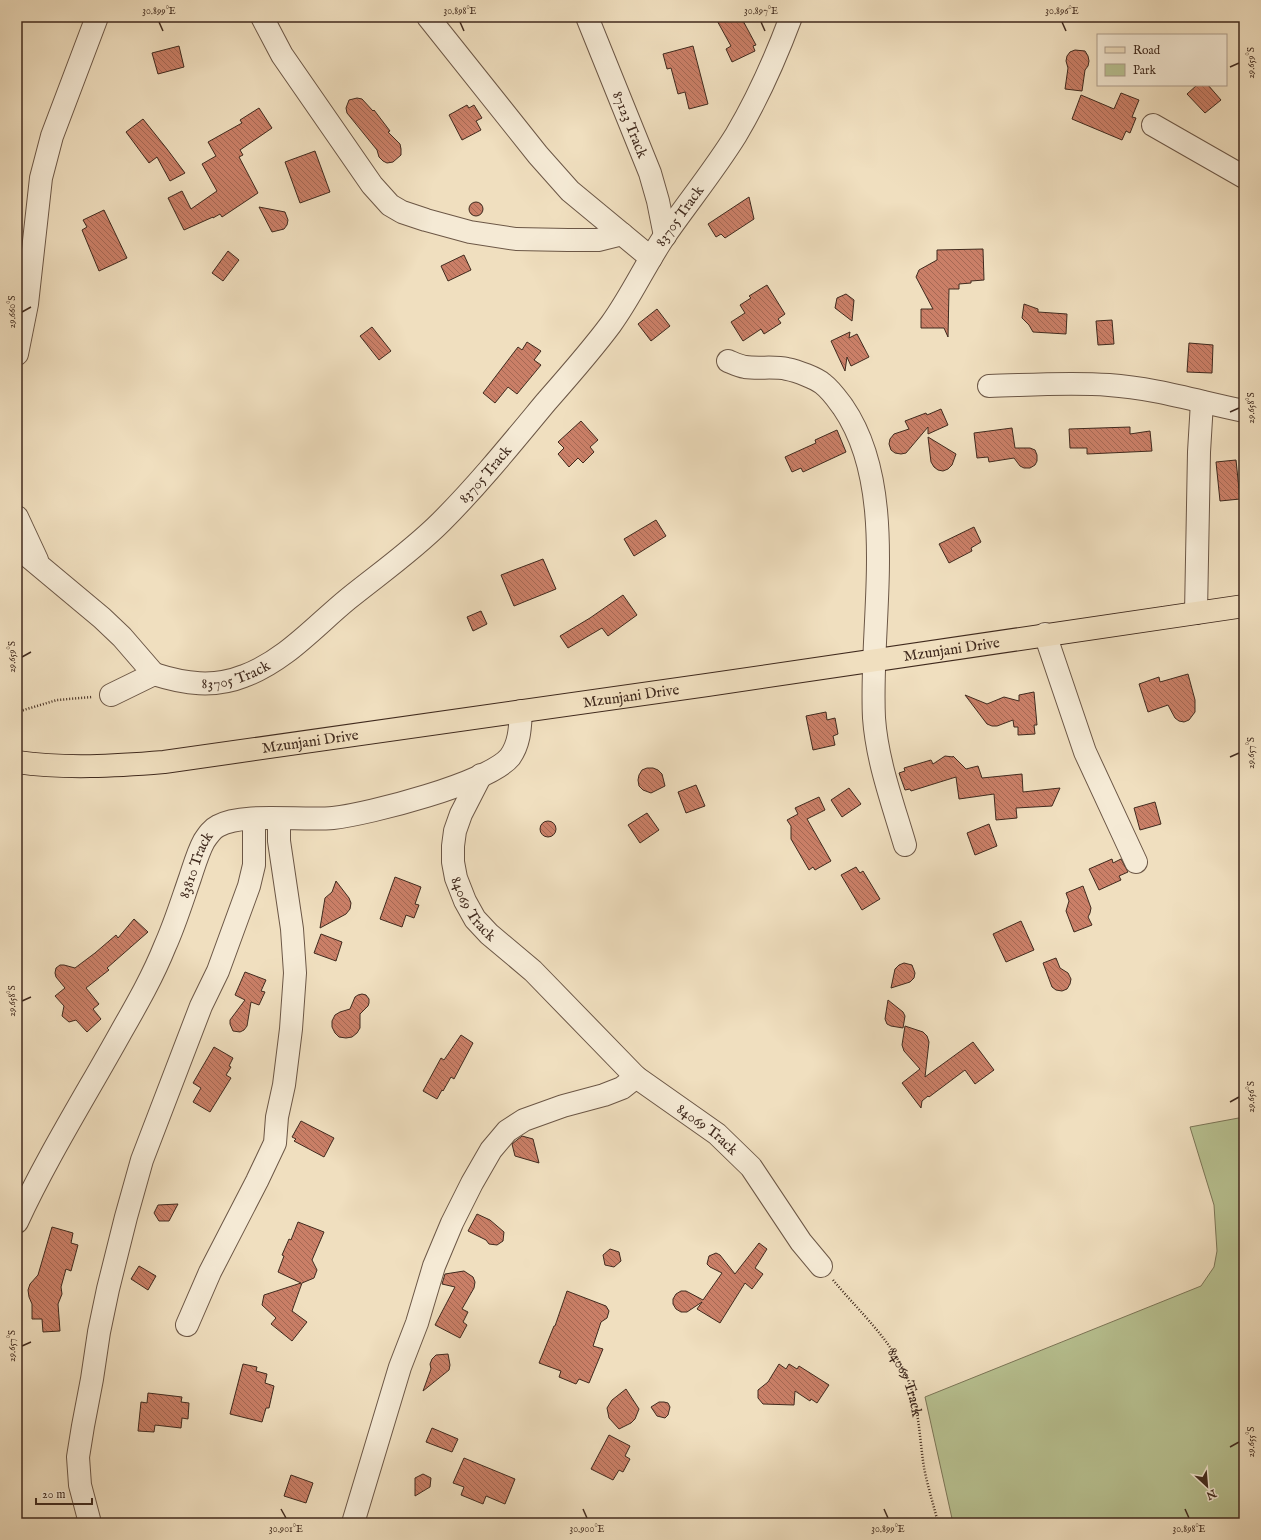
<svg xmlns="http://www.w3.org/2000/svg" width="1261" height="1540" font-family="'IM FELL English',serif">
  <defs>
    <pattern id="building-back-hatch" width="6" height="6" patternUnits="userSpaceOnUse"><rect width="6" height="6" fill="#ca7f67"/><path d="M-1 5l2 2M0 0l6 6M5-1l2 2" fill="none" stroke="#a56854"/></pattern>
  </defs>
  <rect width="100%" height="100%" fill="#f0dfbf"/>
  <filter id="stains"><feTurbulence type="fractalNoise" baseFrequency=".005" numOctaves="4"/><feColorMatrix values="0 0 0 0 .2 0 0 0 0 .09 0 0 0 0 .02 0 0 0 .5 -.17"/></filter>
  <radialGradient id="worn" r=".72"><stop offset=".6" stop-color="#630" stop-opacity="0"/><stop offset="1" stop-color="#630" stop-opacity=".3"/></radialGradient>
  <!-- park -->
  <path fill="#b8c292" stroke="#7c7658" d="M 1244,1117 L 1244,1523 L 953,1523 L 925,1397 L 1201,1286 L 1214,1267 L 1217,1251 L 1214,1205 L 1190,1127 Z"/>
  <!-- building -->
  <path fill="url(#building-back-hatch)" stroke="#402a1e" d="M 715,17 L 741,17 L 756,45 L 753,46 L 755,51 L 732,62 L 726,49 L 731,46 Z
    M 179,46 L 184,67 L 158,74 L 152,53 Z
    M 693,46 L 708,104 L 689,109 L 685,92 L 678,94 L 671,68 L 667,69 L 663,54 Z
    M 1075,50 L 1085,51 L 1088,56 L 1089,61 L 1088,66 L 1085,70 L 1082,91 L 1065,89 L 1068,68 L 1066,61 L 1067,56 L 1070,52 Z
    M 1197,85 L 1208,85 L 1221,100 L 1205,113 L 1187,94 Z
    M 1121,93 L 1139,100 L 1132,117 L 1136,118 L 1130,133 L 1126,131 L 1122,140 L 1072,119 L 1081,95 L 1114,109 Z
    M 357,98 L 362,99 L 373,111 L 374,110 L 390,131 L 388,132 L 400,144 L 401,149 L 401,155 L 393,162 L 387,163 L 383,161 L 379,157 L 377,150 L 347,113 L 346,108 L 349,100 Z
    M 467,105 L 469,108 L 474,105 L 482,118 L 476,121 L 481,130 L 462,140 L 449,115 Z
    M 259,108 L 272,128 L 240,150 L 243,155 L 239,157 L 258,193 L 222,217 L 220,214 L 213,218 L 213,217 L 184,230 L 168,198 L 182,191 L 191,209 L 217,191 L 202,164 L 216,156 L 208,142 L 242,123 L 240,120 Z
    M 143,119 L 167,149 L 185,173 L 170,181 L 157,157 L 149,163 L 126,132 Z
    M 315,151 L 330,192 L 300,203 L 285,162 Z
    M 749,197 L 754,219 L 725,238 L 721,234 L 716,237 L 708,224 Z
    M469 209a7 7 0 1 1 14 0a7 7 0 1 1-14 0Z
    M 259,207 L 285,212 L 288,220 L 287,225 L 284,229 L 272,232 Z
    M 104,210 L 127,258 L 99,271 L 82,230 L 87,227 L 83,220 Z
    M 983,249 L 984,280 L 971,281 L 971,283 L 959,284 L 959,289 L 949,289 L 948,337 L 944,328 L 921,328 L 921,309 L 933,309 L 916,277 L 919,270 L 937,260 L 937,250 Z
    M 228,251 L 239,260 L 223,281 L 212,273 Z
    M 464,255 L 471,270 L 448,281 L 441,266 Z
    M 767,285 L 785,314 L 778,319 L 781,323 L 764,334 L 761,329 L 743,341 L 731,322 L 745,313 L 740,305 L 751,298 L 749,296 Z
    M 846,294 L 854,300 L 852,321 L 835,308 L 837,298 Z
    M 1024,304 L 1038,309 L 1038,312 L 1067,314 L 1066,334 L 1033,332 L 1029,325 L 1022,318 Z
    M 657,309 L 670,326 L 651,341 L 638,324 Z
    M 1112,320 L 1114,344 L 1098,345 L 1096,321 Z
    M 372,327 L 391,351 L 379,360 L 360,336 Z
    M 850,332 L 849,338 L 857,334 L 869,357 L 851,366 L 847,357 L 845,371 L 831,341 Z
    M 527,342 L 541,351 L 534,360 L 541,365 L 517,394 L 508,387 L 495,403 L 483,393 L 518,347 L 522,350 Z
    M 1189,343 L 1213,345 L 1212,373 L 1187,372 Z
    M 941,409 L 948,425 L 928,434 L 928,427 L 906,453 L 901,454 L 895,453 L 891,450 L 889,444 L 890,439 L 894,434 L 909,429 L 905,421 L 926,413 L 927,415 Z
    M 581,421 L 598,440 L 590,447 L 594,452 L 583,463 L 578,458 L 569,467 L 558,454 L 564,448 L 558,442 Z
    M 1130,427 L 1130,434 L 1150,431 L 1152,451 L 1087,454 L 1087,448 L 1070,448 L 1069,429 Z
    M 1012,428 L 1015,448 L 1030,448 L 1035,450 L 1037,455 L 1037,461 L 1035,465 L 1030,468 L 1024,468 L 1020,466 L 1014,458 L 989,462 L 988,457 L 977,458 L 974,433 Z
    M 837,430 L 846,452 L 803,472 L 801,468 L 792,472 L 785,457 L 816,443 L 815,440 Z
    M 928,437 L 956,454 L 952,465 L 948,469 L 943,471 L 938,470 L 934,467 L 931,462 Z
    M 1236,460 L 1240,499 L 1220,501 L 1216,462 Z
    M 656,520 L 666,536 L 634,556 L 624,539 Z
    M 974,527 L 981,542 L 971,548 L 972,551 L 949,563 L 939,544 Z
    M 543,559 L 556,589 L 514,606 L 501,575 Z
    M 623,595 L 637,615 L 608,636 L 602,628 L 568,648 L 560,636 L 590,618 Z
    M 481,611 L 487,624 L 473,631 L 467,617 Z
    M 1188,674 L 1195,700 L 1195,712 L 1189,720 L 1184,722 L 1179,721 L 1175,718 L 1168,705 L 1148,712 L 1139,684 L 1159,677 L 1160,682 Z
    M 1034,692 L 1037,725 L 1034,725 L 1035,734 L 1018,735 L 1018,727 L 1014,727 L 1013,720 L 997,726 L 992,726 L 987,724 L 965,695 L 987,704 L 1004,697 L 1019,701 L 1019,695 Z
    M 826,712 L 827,720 L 835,718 L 838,734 L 833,736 L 835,745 L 813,750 L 806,716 Z
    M 945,756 L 953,757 L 953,756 L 966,769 L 978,766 L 982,778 L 1022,774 L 1023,792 L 1060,788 L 1052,806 L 1016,808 L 1017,818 L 996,820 L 994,794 L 959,799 L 956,777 L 911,791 L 910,789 L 905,790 L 899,773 L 905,771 L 904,768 L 931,760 L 933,764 Z
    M 647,768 L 653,768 L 658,770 L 662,774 L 665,786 L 651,793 L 643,790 L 639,786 L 638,780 L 639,775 L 642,770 Z
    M 696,785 L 705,806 L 686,813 L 678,792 Z
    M 849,788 L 861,804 L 842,817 L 831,800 Z
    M 819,797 L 825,810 L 807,819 L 831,861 L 815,870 L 813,867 L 809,870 L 791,839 L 791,826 L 787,820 L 798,814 L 795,808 Z
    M 1155,802 L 1161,824 L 1140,830 L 1134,808 Z
    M 647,813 L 659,830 L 640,843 L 628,825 Z
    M540 829a8 8 0 1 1 16 0a8 8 0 1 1-16 0Z
    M 989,824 L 997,846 L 975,855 L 967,833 Z
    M 1112,859 L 1113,863 L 1121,859 L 1128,872 L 1119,876 L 1121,880 L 1099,890 L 1089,869 Z
    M 856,867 L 860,873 L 863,871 L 880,899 L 862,910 L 841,875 Z
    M 395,877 L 421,887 L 415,904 L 419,905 L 414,918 L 406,915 L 402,927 L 380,919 Z
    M 336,881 L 349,898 L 351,903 L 350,909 L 346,914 L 320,928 L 325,898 L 332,892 Z
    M 1083,886 L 1091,908 L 1090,913 L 1088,917 L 1092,925 L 1074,932 L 1066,911 L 1069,901 L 1066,893 Z
    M 134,919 L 148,932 L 107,968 L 109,970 L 86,988 L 99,1004 L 93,1009 L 101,1019 L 87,1032 L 76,1020 L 69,1022 L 62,1016 L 64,1006 L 55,996 L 65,988 L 56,977 L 55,973 L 56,968 L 60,965 L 64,965 L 75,968 L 95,953 L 116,935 L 118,938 Z
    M 1021,921 L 1034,950 L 1006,962 L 993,934 Z
    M 321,934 L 342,942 L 336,961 L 314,953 Z
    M 1056,958 L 1060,968 L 1068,973 L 1071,979 L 1070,984 L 1067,989 L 1062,991 L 1056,990 L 1052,987 L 1043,963 Z
    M 904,963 L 912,965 L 915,973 L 914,978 L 910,982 L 891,988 L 895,969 L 899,965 Z
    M 245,972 L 266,980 L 261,991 L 265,992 L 259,1005 L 251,1002 L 247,1026 L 244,1030 L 240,1032 L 233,1031 L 230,1024 L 230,1020 L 245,1000 L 235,995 Z
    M 362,994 L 366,995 L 369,999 L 369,1003 L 368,1006 L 360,1014 L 360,1028 L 357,1033 L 352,1037 L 346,1038 L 339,1037 L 335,1033 L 332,1027 L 332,1021 L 335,1015 L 340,1012 L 350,1009 L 355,997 L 358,995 Z
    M 888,1000 L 903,1012 L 905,1016 L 903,1028 L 891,1026 L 887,1024 L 885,1019 Z
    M 905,1026 L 923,1032 L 927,1036 L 929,1042 L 925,1077 L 973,1042 L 994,1070 L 975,1084 L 965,1070 L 929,1097 L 928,1096 L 922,1101 L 921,1108 L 902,1083 L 920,1069 L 904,1051 L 902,1045 Z
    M 461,1035 L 473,1043 L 454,1079 L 451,1077 L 443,1091 L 442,1090 L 437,1099 L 423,1091 L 441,1058 L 444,1060 Z
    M 214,1047 L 233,1058 L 229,1066 L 231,1067 L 226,1075 L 231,1078 L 210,1112 L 193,1102 L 201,1088 L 193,1083 Z
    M 301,1121 L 334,1138 L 324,1157 L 294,1141 L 296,1139 L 292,1137 Z
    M 522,1136 L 533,1139 L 539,1163 L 515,1156 L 512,1144 Z
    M 178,1204 L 169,1221 L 159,1221 L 154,1213 L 158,1205 Z
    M 477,1214 L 490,1220 L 504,1232 L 503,1241 L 497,1245 L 489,1244 L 486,1240 L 468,1231 Z
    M 298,1222 L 324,1232 L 312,1260 L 317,1270 L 314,1278 L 302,1283 L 292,1311 L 307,1322 L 292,1341 L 271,1324 L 276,1318 L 262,1305 L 264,1295 L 301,1283 L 278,1272 L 284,1256 L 282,1255 L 289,1239 L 291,1240 Z
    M 52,1227 L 73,1233 L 71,1243 L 78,1245 L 71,1271 L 66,1269 L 61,1287 L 62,1294 L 58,1304 L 60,1331 L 43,1332 L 42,1319 L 32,1319 L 32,1304 L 29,1297 L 28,1290 L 30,1284 L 38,1275 Z
    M 759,1243 L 767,1249 L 755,1268 L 763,1274 L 752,1289 L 745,1283 L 720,1323 L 697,1309 L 702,1302 L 687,1312 L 681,1312 L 676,1309 L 673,1304 L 673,1299 L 676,1294 L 681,1291 L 686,1291 L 703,1300 L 722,1273 L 710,1267 L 707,1264 L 709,1256 L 716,1253 L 720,1255 L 735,1274 Z
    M 610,1249 L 619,1252 L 621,1261 L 614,1267 L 605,1265 L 603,1255 Z
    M 139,1266 L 156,1276 L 148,1290 L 131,1279 Z
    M 464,1271 L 473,1277 L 475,1282 L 474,1288 L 462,1309 L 468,1312 L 463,1322 L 467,1325 L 460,1338 L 435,1325 L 455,1287 L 442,1284 L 445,1274 Z
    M 567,1291 L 606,1306 L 609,1311 L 607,1318 L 601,1322 L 593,1346 L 603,1349 L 589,1383 L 579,1379 L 576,1384 L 559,1377 L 561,1371 L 539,1363 L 554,1326 L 555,1326 Z
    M 448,1354 L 450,1365 L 449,1370 L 423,1391 L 431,1369 L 430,1364 L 432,1359 L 436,1355 Z
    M 243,1364 L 257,1367 L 256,1371 L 267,1374 L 265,1383 L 274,1386 L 269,1408 L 266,1408 L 262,1422 L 230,1414 Z
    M 779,1364 L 786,1369 L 789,1364 L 797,1369 L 799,1366 L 829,1385 L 817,1403 L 811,1399 L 810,1401 L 795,1391 L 794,1405 L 763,1404 L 758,1398 L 758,1390 L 768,1382 Z
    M 626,1389 L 639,1409 L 635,1419 L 631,1423 L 619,1429 L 609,1418 L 607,1408 L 612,1400 Z
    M 148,1393 L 182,1397 L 181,1402 L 189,1403 L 188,1419 L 182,1418 L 181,1428 L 155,1425 L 154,1432 L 138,1431 L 141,1402 L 147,1403 Z
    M 659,1402 L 664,1402 L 668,1403 L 670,1407 L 668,1415 L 665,1418 L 657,1416 L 651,1407 Z
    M 432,1428 L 458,1439 L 452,1452 L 426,1442 Z
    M 609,1435 L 630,1446 L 625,1456 L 630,1459 L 623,1472 L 619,1470 L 613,1480 L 591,1469 Z
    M 464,1458 L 515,1479 L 505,1504 L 486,1496 L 483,1504 L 461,1495 L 464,1487 L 453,1483 Z
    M 423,1474 L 431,1478 L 430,1487 L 415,1496 L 415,1478 Z
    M 291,1475 L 313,1483 L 306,1503 L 284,1496 Z"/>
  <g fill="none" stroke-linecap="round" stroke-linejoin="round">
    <defs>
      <g id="minor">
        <path d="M 262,17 L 282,55 L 372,185 L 390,205 L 402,212 L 426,220 L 470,232 L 516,239 L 568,240 L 598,240 L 622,234"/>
        <path d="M 428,17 L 538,155 L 570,191 L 651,258"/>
        <path id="s2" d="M 587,17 L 650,173 L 658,201 L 665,236"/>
        <path d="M 1153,125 L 1244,177"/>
        <path d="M 17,354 L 27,304 L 41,178 L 52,136 L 97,17"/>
        <path d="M 728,361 C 733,363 739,366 745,367 C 759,369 774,366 787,369 C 797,371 816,378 823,384 C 831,390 837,399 843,407 C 900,490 869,622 874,718 C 877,761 893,804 905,845"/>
        <path d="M 989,386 C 1029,385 1069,382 1109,385 C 1154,388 1200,402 1244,411"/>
        <path d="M 17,517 L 37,560"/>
        <path d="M 17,547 L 102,618 L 122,637 L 154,674"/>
        <path d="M 1196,613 L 1199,452 L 1202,402"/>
        <path d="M 1045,634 L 1085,752 L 1136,862"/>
        <path id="s3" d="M 111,695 L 154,674 C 185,684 214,688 244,676 C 285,661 315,626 348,599 C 379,574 412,551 441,522 C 478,485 512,443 546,402 C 568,377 591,351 611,324 C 632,295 646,263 666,234 C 689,201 715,169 736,135 C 758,98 776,57 791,17"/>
        <path id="s4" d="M 481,775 L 461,814 L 455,831 L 453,846 L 453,862 L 456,878 L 465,901 L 475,919 L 489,934 L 533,971 L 636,1077 L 717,1134 L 751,1167 L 801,1242 L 821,1266"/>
        <path id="s5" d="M 17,1222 C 47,1157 86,1095 121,1032 C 137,1004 153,976 165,946 C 175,924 182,901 190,878 C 194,866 198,852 204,841 C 208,835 212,829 218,826 C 243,812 302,821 333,818 C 369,814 489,783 510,757 C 520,743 520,727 521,711"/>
        <path d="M 187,1325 L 210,1272 L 257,1181 L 275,1143 L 277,1117 L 284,1085 L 291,1029 L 295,973 L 292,929 L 279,841 L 279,819"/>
        <path d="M 90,1523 L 80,1485 L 78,1457 L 83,1426 L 92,1379 L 99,1332 L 108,1289 L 126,1217 L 142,1160 L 201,1006 L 218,971 L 249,886 L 254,865 L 254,819"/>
        <path d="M 353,1523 L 400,1367 L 417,1323 L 434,1266 L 452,1223 L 472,1183 L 491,1150 L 507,1131 L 524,1120 L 563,1106 L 604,1095 L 622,1088 L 636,1077"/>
      </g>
      <g id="major">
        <path id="s6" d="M 17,762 C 65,769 115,766 164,762 L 707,685 L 1244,606"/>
      </g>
    </defs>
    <!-- minor casing -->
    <use href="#minor" stroke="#6c5746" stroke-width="24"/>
    <!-- major casing -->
    <use href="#major" stroke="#402a1e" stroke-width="24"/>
    <!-- path -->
    <g stroke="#402a1e" stroke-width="2.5" stroke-dasharray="1 2" stroke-linecap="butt">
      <path d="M 17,712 L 57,700 L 92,697"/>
      <path id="s1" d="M 833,1280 C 857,1309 888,1337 904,1371 C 918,1398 919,1431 923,1461 C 926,1482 933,1502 938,1523"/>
    </g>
    <!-- minor -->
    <use href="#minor" stroke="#f5ead5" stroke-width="22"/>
    <!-- major -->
    <use href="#major" stroke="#f0dfbf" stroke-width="22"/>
  </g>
  <!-- ticks -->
  <path fill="none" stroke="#402a1e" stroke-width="1.5" d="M 159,22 L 163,31M 460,22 L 464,31M 761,22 L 765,31M 1062,22 L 1066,31M 1230,67 L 1239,63M 22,312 L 31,307M 1230,412 L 1239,408M 22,657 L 31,652M 1230,757 L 1239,753M 22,1001 L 31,997M 1230,1102 L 1239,1097M 22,1346 L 31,1342M 1230,1447 L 1239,1442M 281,1509 L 286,1518M 583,1509 L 587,1518M 884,1509 L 888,1518M 1185,1509 L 1189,1518"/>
  <g text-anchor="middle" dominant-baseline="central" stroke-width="3" stroke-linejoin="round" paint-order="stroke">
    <!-- street labels -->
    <g font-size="15" fill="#402a1e" stroke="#f5ead5">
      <text stroke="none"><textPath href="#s2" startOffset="116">87123 Track</textPath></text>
      <text stroke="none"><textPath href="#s3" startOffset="780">83705 Track</textPath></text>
      <text stroke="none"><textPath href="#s3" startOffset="456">83705 Track</textPath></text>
      <text stroke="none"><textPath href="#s6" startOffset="943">Mzunjani Drive</textPath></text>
      <text stroke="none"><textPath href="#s3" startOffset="132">83705 Track</textPath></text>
      <text stroke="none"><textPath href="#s6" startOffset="619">Mzunjani Drive</textPath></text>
      <text stroke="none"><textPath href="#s6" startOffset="295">Mzunjani Drive</textPath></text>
      <text stroke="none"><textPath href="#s5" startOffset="400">83810 Track</textPath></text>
      <text stroke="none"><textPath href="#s4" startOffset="145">84069 Track</textPath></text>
      <text stroke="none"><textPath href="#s4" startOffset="469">84069 Track</textPath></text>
      <text stroke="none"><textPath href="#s1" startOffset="127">84069 Track</textPath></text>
    </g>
  </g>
  <!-- margin -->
  <rect width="1261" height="1540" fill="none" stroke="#f0dfbf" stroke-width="44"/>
  <!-- legend -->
  <rect x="1097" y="34" width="130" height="52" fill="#f5ead5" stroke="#ad9d8c"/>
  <rect x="1105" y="47" width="20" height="6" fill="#f0dfbf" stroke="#ad9d8c"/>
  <text x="1133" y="54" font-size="12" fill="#402a1e">Road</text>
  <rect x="1105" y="64" width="20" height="12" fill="#b8c292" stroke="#ad9d8c"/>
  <text x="1133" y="74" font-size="12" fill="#402a1e">Park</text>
  <!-- north arrow -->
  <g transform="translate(1207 1486) rotate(154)" stroke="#f5ead5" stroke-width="3" paint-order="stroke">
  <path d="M0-3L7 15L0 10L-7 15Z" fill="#402a1e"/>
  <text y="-6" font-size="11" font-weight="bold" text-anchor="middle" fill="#402a1e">N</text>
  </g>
  <!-- scale -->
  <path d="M36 1498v6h56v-6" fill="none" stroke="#402a1e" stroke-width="2"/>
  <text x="42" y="1498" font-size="12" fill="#402a1e" stroke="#f5ead5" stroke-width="3" paint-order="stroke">20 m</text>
  <rect x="22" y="22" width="1217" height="1496" fill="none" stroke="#402a1e" stroke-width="1.5"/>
  <g font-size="10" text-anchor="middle" fill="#402a1e">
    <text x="159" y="14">30.899°E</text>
    <text x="460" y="14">30.898°E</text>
    <text x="761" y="14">30.897°E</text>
    <text x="1062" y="14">30.896°E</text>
    <text transform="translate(1250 63) rotate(-90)" y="4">29.659°S</text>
    <text transform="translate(11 312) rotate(-90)" y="4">29.660°S</text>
    <text transform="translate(1250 408) rotate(-90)" y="4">29.658°S</text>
    <text transform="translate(11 657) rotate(-90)" y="4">29.659°S</text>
    <text transform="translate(1250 753) rotate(-90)" y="4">29.657°S</text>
    <text transform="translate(11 1001) rotate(-90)" y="4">29.658°S</text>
    <text transform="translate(1250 1097) rotate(-90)" y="4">29.656°S</text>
    <text transform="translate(11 1346) rotate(-90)" y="4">29.657°S</text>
    <text transform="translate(1250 1442) rotate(-90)" y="4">29.655°S</text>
    <text x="286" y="1532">30.901°E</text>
    <text x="587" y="1532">30.900°E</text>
    <text x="888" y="1532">30.899°E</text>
    <text x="1189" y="1532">30.898°E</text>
  </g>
  <rect width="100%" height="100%" filter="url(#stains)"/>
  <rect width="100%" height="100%" fill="url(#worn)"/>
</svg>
